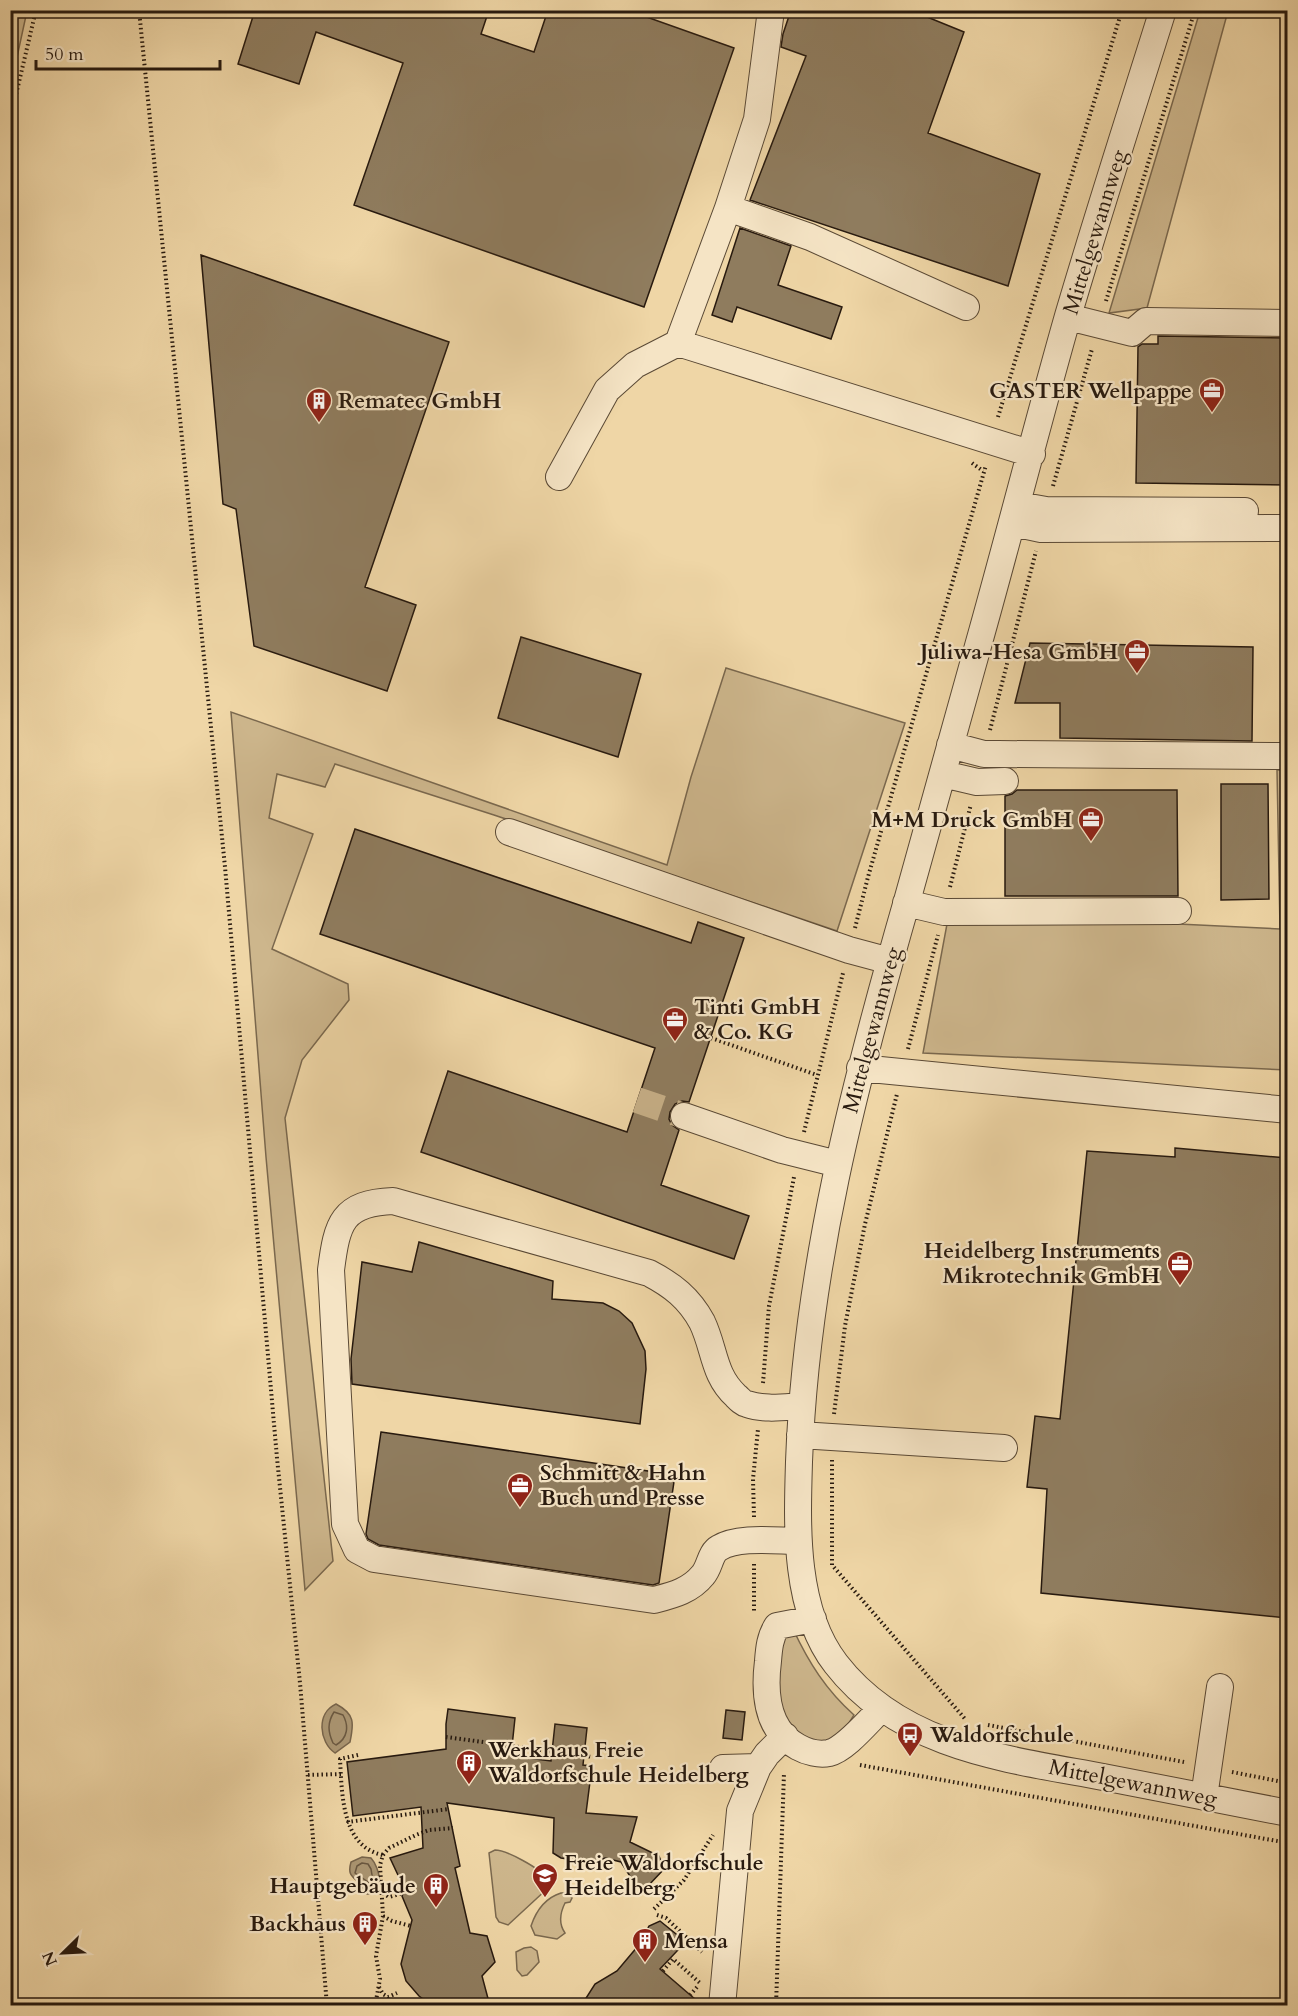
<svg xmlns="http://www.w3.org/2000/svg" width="1298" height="2016" font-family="Cardo,serif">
  <rect width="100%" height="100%" fill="#efd6a6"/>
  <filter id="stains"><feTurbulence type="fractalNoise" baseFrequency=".00333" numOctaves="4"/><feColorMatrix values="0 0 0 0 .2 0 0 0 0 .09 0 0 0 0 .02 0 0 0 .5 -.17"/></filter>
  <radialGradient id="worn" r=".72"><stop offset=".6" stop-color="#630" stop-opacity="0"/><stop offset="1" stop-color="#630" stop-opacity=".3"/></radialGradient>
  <!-- green -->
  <path fill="#cdb68c" stroke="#7a684e" stroke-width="1.5" d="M 10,11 L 27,11 L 11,85 L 10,85 Z
    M 1200,11 L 1228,11 L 1147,308 L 1109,313 Z
    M 726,668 L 905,723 L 837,931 L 494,815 L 335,764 L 325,787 L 277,774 L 269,818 L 313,834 L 272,949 L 348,984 L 349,1000 L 302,1060 L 285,1118 L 333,1561 L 305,1590 L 266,1157 L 231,712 L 667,865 L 691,777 Z
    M 1277,770 L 1287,770 L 1287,1070 L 923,1053 L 947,924 L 1178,924 L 1280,929 Z
    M 793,1629 C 809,1663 826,1690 854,1715 L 844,1731 L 822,1744 L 805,1742 L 783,1722 L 775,1685 L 781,1634 Z
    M 495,1850 C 506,1850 540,1868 546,1878 C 548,1881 548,1884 548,1888 L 508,1925 L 499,1922 L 496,1917 L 489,1853 Z
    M 561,1893 L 568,1893 L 572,1898 L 570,1902 L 565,1903 C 560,1913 558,1923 565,1933 L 557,1939 L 535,1935 L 531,1926 C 536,1911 545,1898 561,1893 Z
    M 531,1947 L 537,1951 L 539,1962 L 527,1975 L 522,1976 L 517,1970 L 516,1952 L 524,1948 Z"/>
  <!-- water -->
  <path fill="#ab9673" stroke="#77644b" stroke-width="1.5" d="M 336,1704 C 355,1714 354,1723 350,1742 L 335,1753 C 319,1742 316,1713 336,1704 Z
    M 362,1857 L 371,1858 C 380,1868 386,1895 367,1894 C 365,1891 363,1888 361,1885 C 353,1876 347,1876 351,1862 Z"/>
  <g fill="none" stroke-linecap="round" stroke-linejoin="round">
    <!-- shore -->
    <path stroke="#6a5841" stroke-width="1.5" d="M 334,1712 L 343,1715 C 349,1726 348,1738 336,1745 L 333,1743 C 328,1732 327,1723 334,1712 Z
      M 362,1863 L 368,1864 L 371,1869 L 373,1881 L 371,1884 L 355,1873 L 357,1866 Z"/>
  </g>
  <!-- building -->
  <path fill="#8f7c5e" stroke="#281a0f" stroke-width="1.5" d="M 255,10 L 489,10 L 481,34 L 534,52 L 548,10 L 627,10 L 734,48 L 644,307 L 354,205 L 403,63 L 316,32 L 299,84 L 238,64 Z
    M 791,10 L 910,10 L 964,32 L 928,133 L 1040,174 L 1008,286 L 750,200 L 806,56 L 781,47 L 783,34 Z
    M 740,228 L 791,246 L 778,285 L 842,307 L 831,339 L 737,307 L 732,322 L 712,315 Z
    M 201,255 L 449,342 L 365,587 L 416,605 L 387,691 L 254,646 L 236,509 L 223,504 Z
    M 1158,336 L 1287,338 L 1287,485 L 1136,483 L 1138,347 L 1142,344 L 1158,344 Z
    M 521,637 L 641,674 L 618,757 L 498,718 Z
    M 1030,643 L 1253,647 L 1252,741 L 1060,738 L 1060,703 L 1015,703 Z
    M 1221,784 L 1268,784 L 1269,899 L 1221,900 Z
    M 1017,790 L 1177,790 L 1178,896 L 1005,896 L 1005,796 L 1012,794 Z
    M 355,829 L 691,943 L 698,922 L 744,938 L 689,1102 L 682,1101 L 675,1104 L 670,1112 L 669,1119 L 672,1125 L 679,1130 L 661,1185 L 749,1216 L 734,1259 L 421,1152 L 448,1071 L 627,1132 L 655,1048 L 320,934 Z
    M 1175,1148 L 1287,1158 L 1287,1618 L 1041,1593 L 1047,1489 L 1027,1487 L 1035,1416 L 1060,1419 L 1087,1151 L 1175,1157 Z
    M 419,1242 L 553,1281 L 552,1299 L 603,1303 L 619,1311 L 632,1323 L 645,1351 L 646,1369 L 640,1424 L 352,1384 L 351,1359 L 362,1262 L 412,1272 Z
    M 381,1432 L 675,1475 L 659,1583 L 653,1585 L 379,1545 L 368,1539 L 366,1534 Z
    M 448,1709 L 515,1718 L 511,1756 L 551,1761 L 555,1724 L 587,1728 L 583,1765 L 592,1766 L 586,1813 L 637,1817 L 630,1842 L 659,1856 L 664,1869 L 647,1887 L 635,1884 L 621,1862 L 605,1858 L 595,1863 L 561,1858 L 553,1853 L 554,1818 L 447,1803 L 460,1866 L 455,1868 L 470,1933 L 487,1936 L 495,1962 L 482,1976 L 490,2006 L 433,2006 L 419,1996 L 406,1981 L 401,1964 L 412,1920 L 402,1896 L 405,1890 L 390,1858 L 423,1848 L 421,1807 L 353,1816 L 347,1762 L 446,1749 L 446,1724 Z
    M 726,1710 L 745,1712 L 742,1740 L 723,1738 Z
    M 660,1921 L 681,1938 L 678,1950 L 660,1969 L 703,2006 L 581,2006 L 595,1984 L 617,1971 L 638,1946 L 649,1926 Z"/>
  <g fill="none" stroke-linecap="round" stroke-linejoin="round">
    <!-- minor-tunnel -->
    <path stroke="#c7b088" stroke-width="26" stroke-dasharray="26 13" stroke-linecap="butt" d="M 637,1100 L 684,1116"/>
    <defs>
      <path id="minor" d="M 771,10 L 757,119 L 728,208 L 678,343 L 1032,454
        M 1163,10 C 1131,112 1098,214 1068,316 C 1037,425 1009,536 978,646 C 955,731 931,816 907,901 C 854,1085 806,1269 799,1462 C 797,1527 794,1610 836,1664 C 901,1748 1007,1759 1103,1777 C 1165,1789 1226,1801 1288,1813
        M 728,208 L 810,237 L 966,307
        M 1068,317 L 1132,333 L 1146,321 L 1288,323
        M 559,477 L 607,390 L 635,365 L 678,343
        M 1018,505 L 1046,510 L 1245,511
        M 1013,523 L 1041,529 L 1288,528
        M 950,745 L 984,754 L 998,754 L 1288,756
        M 943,774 L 977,782 L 1005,781
        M 509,832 L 849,950 L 890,961
        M 906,903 L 944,912 L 1178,911
        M 860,1068 L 1288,1110
        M 684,1116 L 782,1150 L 838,1164
        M 800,1435 L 1004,1448
        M 798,1541 C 776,1541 738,1536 719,1548 C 710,1553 710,1567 703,1575 C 690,1591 673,1595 654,1600 L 374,1559 L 357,1550 L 345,1524 L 331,1270 C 337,1223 342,1203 393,1201 L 649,1273 C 672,1285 689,1298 702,1322 C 715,1349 713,1375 736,1396 C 740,1400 743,1403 747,1404 C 764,1410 784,1407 802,1406
        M 813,1619 L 777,1626 C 770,1637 769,1648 768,1661 C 764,1693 766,1730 798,1747 C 807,1752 819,1755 829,1753 C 846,1749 869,1720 882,1708
        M 723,1768 L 758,1767
        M 1204,1797 L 1220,1687
        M 722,2006 L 740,1811 L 758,1767 L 767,1754 L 785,1736"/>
    </defs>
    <!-- minor casing -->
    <use href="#minor" stroke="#5a4935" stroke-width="28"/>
    <!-- path -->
    <path stroke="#281a0f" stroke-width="4" stroke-dasharray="1.5 3" stroke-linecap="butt" d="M 139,10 L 225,867 L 277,1458 L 300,1683 L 327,2006
      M 10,120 L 36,10
      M 1106,301 L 1195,10
      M 998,417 L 1122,10
      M 972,463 L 983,471
      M 1053,486 L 1092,349
      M 990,730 L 1036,551
      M 950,887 L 971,804
      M 855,928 L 868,877 L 986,465
      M 711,1038 L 817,1075
      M 908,1049 L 938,935
      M 804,1132 L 843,973
      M 763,1383 L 769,1306 L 794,1177
      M 834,1414 L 845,1326 L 865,1224 L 897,1094
      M 832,1460 L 832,1565 L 966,1720
      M 754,1517 L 753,1479 L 758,1429
      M 754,1564 L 754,1613
      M 988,1725 L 1184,1762
      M 446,1737 L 593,1757
      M 358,1755 L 340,1759 C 342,1792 341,1847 383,1855
      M 860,1765 L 1288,1843
      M 1232,1772 L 1288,1783
      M 308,1775 L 341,1774
      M 347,1822 L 449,1809
      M 383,1893 L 389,1897 L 403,1893
      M 654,1909 L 684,1880 L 713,1835
      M 657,1915 L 666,1918 L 702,1952
      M 383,1916 L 392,1921 L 411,1926
      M 663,1971 L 673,1959 L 700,1983
      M 379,1987 L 383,1994 L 388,1997 L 397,1993
      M 690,1995 L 698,1986
      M 375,2006 L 380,1979 L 376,1956 L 383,1916 L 380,1865 L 383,1855 L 389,1848 L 416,1835 L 429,1830 L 453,1828
      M 578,2006 L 579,2002
      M 776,2006 L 784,1773"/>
    <!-- minor -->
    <use href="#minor" stroke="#f5e4c5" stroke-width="26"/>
  </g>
  <!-- icons -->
  <defs>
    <symbol id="office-pin" viewBox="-11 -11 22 30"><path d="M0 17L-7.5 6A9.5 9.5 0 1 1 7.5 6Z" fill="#8f2418" stroke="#f5e4c5"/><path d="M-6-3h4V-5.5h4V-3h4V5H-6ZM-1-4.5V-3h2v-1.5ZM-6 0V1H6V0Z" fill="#fff"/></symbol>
    <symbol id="building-pin" viewBox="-11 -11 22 30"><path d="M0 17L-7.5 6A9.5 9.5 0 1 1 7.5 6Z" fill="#8f2418" stroke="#f5e4c5"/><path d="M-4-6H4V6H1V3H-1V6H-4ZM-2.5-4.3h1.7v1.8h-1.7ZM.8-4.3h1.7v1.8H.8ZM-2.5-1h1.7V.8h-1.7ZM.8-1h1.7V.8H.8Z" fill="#fff"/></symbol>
    <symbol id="bus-pin" viewBox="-11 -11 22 30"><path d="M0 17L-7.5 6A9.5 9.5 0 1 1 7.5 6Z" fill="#8f2418" stroke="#f5e4c5"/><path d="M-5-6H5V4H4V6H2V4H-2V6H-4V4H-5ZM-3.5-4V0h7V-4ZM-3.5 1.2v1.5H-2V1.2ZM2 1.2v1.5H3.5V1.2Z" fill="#fff"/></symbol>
    <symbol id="school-pin" viewBox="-11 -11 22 30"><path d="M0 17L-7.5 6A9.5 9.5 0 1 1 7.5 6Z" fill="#8f2418" stroke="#f5e4c5"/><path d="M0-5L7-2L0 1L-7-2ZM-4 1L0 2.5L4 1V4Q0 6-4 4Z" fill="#fff"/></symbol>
  </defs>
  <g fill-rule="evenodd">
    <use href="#office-pin" x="1197" y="376" width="30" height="40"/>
    <use href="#building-pin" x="304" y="386" width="30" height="40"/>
    <use href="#office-pin" x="1122" y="637" width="30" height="40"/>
    <use href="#office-pin" x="1076" y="805" width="30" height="40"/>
    <use href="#office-pin" x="660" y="1005" width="30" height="40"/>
    <use href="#office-pin" x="1165" y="1249" width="30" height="40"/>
    <use href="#office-pin" x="505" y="1471" width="30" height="40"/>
    <use href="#bus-pin" x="895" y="1720" width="30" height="40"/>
    <use href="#building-pin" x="454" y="1748" width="30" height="40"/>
    <use href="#school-pin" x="530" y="1861" width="30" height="40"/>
    <use href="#building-pin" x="421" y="1871" width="30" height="40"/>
    <use href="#building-pin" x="350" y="1909" width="30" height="40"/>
    <use href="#building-pin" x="630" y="1926" width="30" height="40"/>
  </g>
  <g text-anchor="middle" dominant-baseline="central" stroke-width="4.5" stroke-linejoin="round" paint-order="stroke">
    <!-- street labels -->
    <g font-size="22" fill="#281a0f" stroke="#f5e4c5">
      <text transform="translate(1095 232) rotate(-73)">Mittelgewannweg</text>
      <text transform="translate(872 1030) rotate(-75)">Mittelgewannweg</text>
      <text transform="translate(1133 1783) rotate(11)">Mittelgewannweg</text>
    </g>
    <!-- poi labels -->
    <g font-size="22" font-weight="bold" fill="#281a0f" stroke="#f5e4c5" text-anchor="start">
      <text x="1192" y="391" text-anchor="end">GASTER Wellpappe</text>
      <text x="338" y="401">Rematec GmbH</text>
      <text x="1118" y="652" text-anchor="end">Juliwa-Hesa GmbH</text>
      <text x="1072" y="820" text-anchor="end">M+M Druck GmbH</text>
      <text x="694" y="1007">Tinti GmbH<tspan x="694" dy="25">&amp; Co. KG</tspan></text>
      <text x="1160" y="1251" text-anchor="end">Heidelberg Instruments<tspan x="1160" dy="25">Mikrotechnik GmbH</tspan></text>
      <text x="540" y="1473">Schmitt &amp; Hahn<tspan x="540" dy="25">Buch und Presse</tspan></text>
      <text x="930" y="1735">Waldorfschule</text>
      <text x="488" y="1750">Werkhaus Freie<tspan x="488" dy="25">Waldorfschule Heidelberg</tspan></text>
      <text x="564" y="1863">Freie Waldorfschule<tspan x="564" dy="25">Heidelberg</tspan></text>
      <text x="416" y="1886" text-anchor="end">Hauptgebäude</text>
      <text x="346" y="1924" text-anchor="end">Backhaus</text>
      <text x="664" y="1941">Mensa</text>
    </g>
  </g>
  <!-- margin -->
  <rect width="1298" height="2016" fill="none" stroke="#efd6a6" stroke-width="36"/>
  <rect x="12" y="12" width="1274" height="1992" fill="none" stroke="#281a0f" stroke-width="3"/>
  <rect x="18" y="18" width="1262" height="1980" fill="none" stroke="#281a0f" stroke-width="1.5"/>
  <!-- north arrow -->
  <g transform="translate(63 1953) rotate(246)" stroke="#f5e4c5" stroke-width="4.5" paint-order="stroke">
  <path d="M0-4.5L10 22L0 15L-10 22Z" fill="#281a0f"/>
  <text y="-9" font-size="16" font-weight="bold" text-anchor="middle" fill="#281a0f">N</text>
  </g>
  <!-- scale -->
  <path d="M36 60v9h184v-9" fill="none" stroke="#281a0f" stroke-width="3"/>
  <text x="45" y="60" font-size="18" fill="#281a0f" stroke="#f5e4c5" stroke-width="4.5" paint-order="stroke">50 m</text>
  <rect width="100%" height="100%" filter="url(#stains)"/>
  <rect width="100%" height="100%" fill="url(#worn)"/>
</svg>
